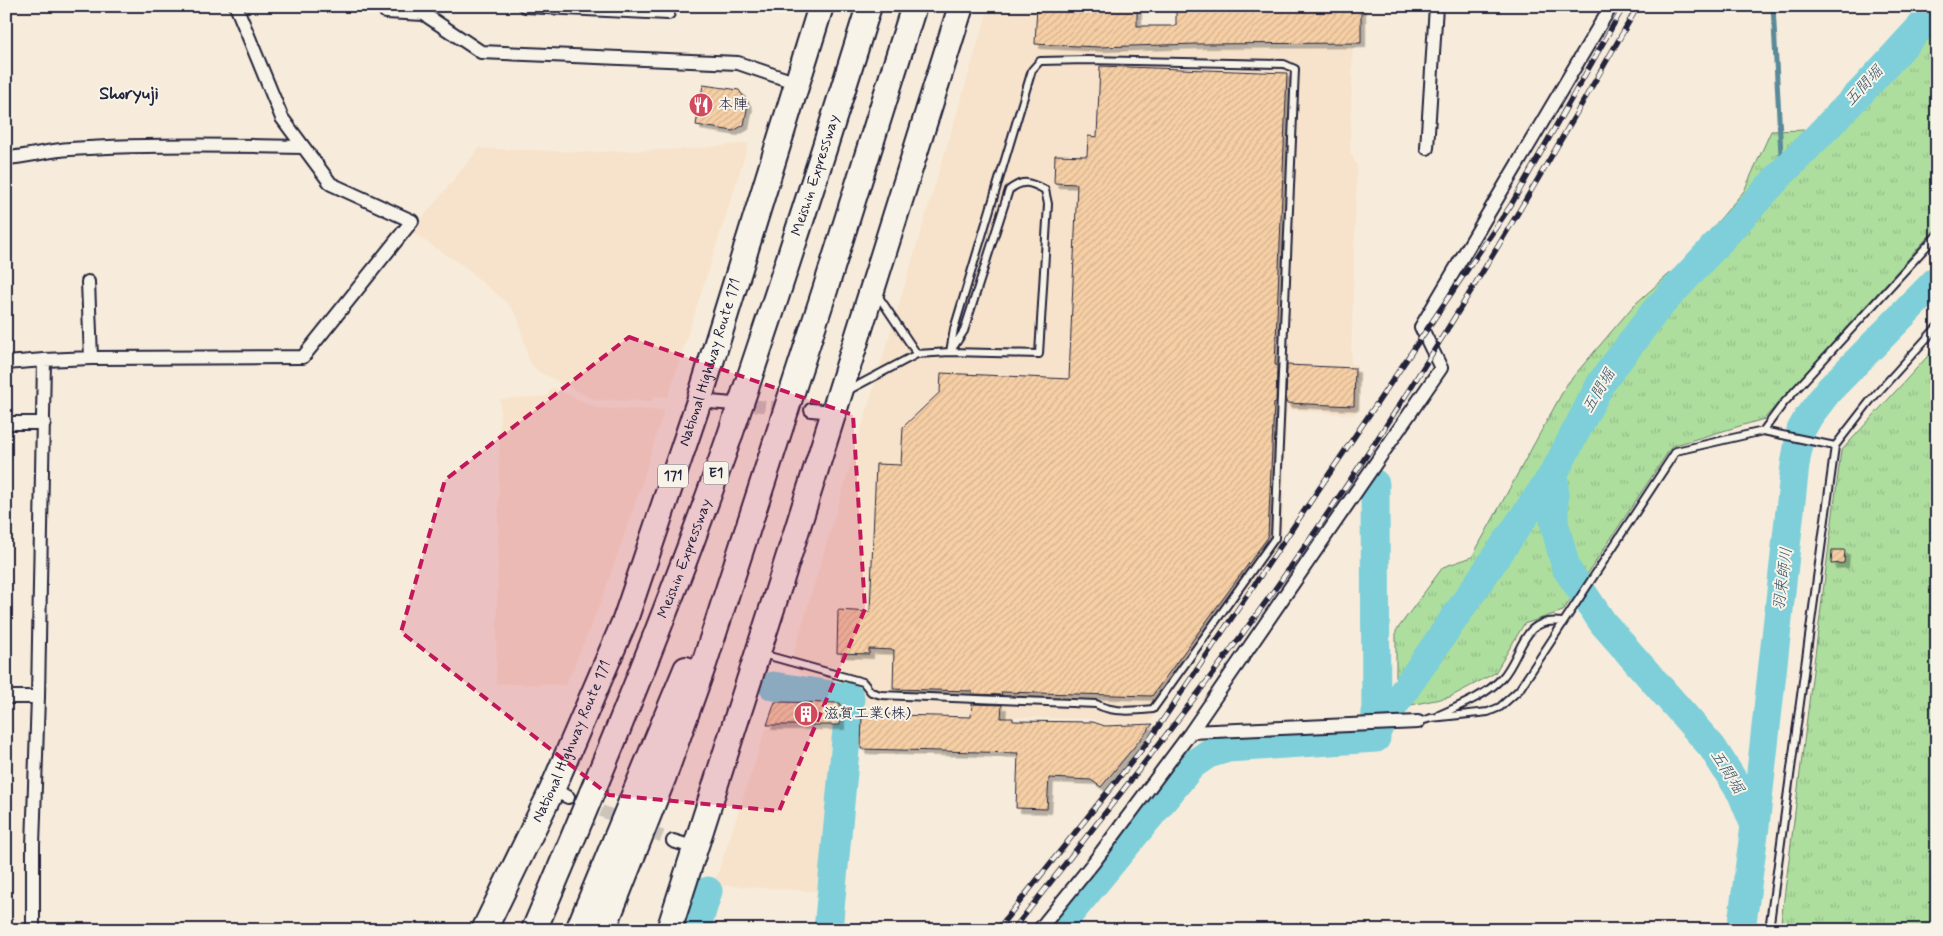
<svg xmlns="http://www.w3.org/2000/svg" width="1943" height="936" font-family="Mynerve,'Klee One',sans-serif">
  <defs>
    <pattern id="grass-tufts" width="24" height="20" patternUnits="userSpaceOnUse" patternTransform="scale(1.25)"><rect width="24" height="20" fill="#adde9e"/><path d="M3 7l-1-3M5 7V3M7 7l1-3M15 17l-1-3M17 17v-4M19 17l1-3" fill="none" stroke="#95be89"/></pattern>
    <pattern id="building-hatch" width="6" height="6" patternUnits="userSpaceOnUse" patternTransform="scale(1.25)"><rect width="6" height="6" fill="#f6cfa5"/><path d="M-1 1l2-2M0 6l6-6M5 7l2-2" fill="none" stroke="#d3b18f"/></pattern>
    <filter id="shadow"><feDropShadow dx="4.5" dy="4.5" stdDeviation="0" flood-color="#0004"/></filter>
  </defs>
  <rect width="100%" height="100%" fill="#f7ecdb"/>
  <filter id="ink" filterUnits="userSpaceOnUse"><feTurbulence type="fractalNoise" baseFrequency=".02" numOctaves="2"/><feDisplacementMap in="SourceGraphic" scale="10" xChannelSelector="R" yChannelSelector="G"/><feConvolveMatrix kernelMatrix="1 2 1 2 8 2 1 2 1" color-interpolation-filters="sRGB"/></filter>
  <g filter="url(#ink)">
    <!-- built -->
    <path fill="#f7e3cb" d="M 989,6 L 1105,6 L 1104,50 L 1353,46 L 1350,152 L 1357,166 L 1351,364 L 1357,365 L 1358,408 L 1354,415 L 1287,410 L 1282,541 L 1149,723 L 1105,725 L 1091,719 L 853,713 L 854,690 L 799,673 L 793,654 Z
      M 749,143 L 668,397 L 654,396 L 652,401 L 594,400 L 537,371 L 529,361 L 517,316 L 508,304 L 462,265 L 411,232 L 479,148 L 585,152 L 687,149 Z
      M 552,387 L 597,408 L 664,410 L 641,487 L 601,602 L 566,685 L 496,684 L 500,399 L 547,396 Z
      M 766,728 L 843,729 L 825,892 L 714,885 Z"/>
    <!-- grass -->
    <path fill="url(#grass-tufts)" stroke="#68806c" d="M 1925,6 L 1937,6 L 1937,227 L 1764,419 L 1672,446 L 1563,611 L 1524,624 L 1495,673 L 1450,697 L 1396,708 L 1396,631 L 1443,567 L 1472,557 L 1567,384 L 1634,305 L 1684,261 L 1744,191 L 1771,131 L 1807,130 Z
      M 1937,346 L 1937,930 L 1780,930 L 1841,451 Z"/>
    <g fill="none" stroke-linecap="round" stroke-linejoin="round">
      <!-- stream -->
      <path stroke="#598a9a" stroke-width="5" d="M 1773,6 L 1782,173"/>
      <!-- river -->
      <path stroke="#7ecfd9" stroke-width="29" d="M 773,686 L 850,698 L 828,930
        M 1377,730 L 1554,473
        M 1755,826 L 1742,794 L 1712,747 L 1603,623 L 1566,568 L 1554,522 L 1554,473 L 1601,383 L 1655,311 L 1782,173 L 1862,91 L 1937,9
        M 696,930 L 708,891
        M 1056,930 L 1192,765 L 1208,754 L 1228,748 L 1376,738 L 1375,484
        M 1741,930 L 1755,826 L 1795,465 L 1801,430 L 1809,416 L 1829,390 L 1937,280"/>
    </g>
    <!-- building -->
    <path fill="url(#building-hatch)" stroke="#22223b" filter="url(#shadow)" d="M 1037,6 L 1137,6 L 1137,26 L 1176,26 L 1176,6 L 1361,6 L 1361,43 L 1197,44 L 1099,47 L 1035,44 Z
      M 1100,66 L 1287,73 L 1275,365 L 1277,365 L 1276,403 L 1274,403 L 1268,537 L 1152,696 L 1001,692 L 1002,695 L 972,694 L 972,691 L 893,689 L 894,650 L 869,649 L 869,654 L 837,653 L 838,610 L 870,612 L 876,464 L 901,465 L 903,427 L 940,392 L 941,373 L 1069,379 L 1077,184 L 1054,183 L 1055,155 L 1087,156 L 1088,136 L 1097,137 Z
      M 703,85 L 739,90 L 748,104 L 744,125 L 733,131 L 696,125 Z
      M 1287,365 L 1355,368 L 1354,406 L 1286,403 Z
      M 1832,550 L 1845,550 L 1844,563 L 1831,564 Z
      M 775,702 L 840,703 L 840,725 L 767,725 Z
      M 972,704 L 1002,705 L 1001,718 L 1013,718 L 1013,721 L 1093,722 L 1105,726 L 1153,724 L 1101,787 L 1091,780 L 1049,778 L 1047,809 L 1016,808 L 1018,753 L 861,749 L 862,714 L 971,717 Z"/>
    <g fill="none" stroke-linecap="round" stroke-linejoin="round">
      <!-- street-tunnel -->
      <path stroke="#ccc4bb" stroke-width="12" stroke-dasharray="12 6" stroke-linecap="butt" d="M 735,404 L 811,410
        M 568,797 L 673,841"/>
      <defs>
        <path id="lane" d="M 877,294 L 917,354 L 950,352 L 1039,354 L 1048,204 L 1045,190 C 1030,182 1023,179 1009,190 L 964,331 L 952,349
          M 847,391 L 917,354
          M 1763,431 L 1783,404 L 1937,235
          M 762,654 L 863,682 L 871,692 L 881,695 L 1096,704 C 1113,713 1134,711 1153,709 L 1275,538 L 1295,69 L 1284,64 L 1087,60 L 1040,61 L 1032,70 L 954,329 L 950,352
          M 1439,715 C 1461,705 1485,696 1502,678 C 1523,655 1521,616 1562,622
          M 1418,722 L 1431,718 L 1488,712 L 1500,707 L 1519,690 L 1676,451 L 1763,431 L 1835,446
          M 1769,930 L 1835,446 L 1870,401 L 1937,327"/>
        <path id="street" d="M 525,6 L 668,13
          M 386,12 L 424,14 L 481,52 L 738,63 L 797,83
          M 1427,148 L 1436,6
          M 6,158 C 28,157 49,150 70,149 C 148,144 226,145 303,147
          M 88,282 L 91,358
          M 6,363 L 44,360
          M 699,401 L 733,404
          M 811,410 L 834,412
          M 6,423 L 44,423
          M 6,697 L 38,697
          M 1191,732 L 1441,368 L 1421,327 L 1611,6
          M 552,790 L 568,797
          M 673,841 L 696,848
          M 33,930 L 33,845 L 38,697 L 44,360 L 91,358 L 303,357 L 412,221 L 331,184 L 282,118 L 236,6
          M 1039,930 L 1094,862 L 1191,732 L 1418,722"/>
        <g id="highway">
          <path id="s1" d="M 484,930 L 552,790 L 625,620 L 699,401 L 821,6"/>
          <path id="s2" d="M 534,930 C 603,768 671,605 729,438 C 778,295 824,151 869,6"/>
          <path d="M 578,930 L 686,669"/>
          <path d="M 603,930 L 664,776 L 704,664 L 825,290 L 914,6"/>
          <path d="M 669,930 L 785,568 L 961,6"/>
        </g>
      </defs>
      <!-- lane casing -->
      <use href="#lane" stroke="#22223b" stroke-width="10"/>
      <!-- street casing -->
      <use href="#street" stroke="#22223b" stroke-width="16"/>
      <!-- highway casing -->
      <use href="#highway" stroke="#22223b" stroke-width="28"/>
      <!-- lane -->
      <use href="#lane" stroke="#f7f3e8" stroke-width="6"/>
      <!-- street -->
      <use href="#street" stroke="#f7f3e8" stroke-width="12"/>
      <!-- highway -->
      <use href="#highway" stroke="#f7f3e8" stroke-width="24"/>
      <defs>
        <path id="rail" d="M 997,930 L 1150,739 L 1511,205 L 1624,6
          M 1013,930 C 1100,819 1188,710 1270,596 C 1405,408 1523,208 1638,6"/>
      </defs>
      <!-- rail casing -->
      <use href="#rail" stroke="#22223b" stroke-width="5.5"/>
      <!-- rail -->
      <use href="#rail" stroke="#f7f3e8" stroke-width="4" stroke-dasharray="11" stroke-linecap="butt"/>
    </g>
  </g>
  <!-- marked area -->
  <path fill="#c2185b" fill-opacity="0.2" stroke="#c2185b" stroke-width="4" stroke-dasharray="10 6" stroke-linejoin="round" d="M 629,337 L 853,415 L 865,609 L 779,811 L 609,795 L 401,632 L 445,480 Z"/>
  <!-- icons -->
  <defs>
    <symbol id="restaurant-disc" viewBox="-11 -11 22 22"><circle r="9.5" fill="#d1495b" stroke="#f7f3e8"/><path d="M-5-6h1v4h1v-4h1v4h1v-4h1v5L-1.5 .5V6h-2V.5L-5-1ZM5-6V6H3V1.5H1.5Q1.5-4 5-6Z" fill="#fff"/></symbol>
    <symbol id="building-disc" viewBox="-11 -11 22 22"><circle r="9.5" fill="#d1495b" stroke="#f7f3e8"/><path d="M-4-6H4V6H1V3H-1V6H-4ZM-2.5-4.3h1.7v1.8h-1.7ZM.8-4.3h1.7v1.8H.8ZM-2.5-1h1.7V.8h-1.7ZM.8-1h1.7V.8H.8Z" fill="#fff"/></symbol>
  </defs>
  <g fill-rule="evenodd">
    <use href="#restaurant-disc" x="687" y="91" width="28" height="28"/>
    <use href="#building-disc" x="792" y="700" width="28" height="28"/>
  </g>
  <g text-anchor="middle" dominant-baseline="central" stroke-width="4" stroke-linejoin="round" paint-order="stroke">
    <!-- shield labels -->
    <g fill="#f7f3e8" stroke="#62616f" stroke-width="1">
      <rect x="703.5" y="461.5" width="25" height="23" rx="4"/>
      <rect x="658" y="464.5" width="30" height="23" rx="4"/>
    </g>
    <g font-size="14" font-weight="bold" fill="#22223b">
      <text x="716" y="473">E1</text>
      <text x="673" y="476">171</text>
    </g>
    <!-- poi labels -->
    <g font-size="15" fill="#22223b" stroke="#f7f3e8" text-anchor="start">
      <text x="718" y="105">本陣</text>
      <text x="824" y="714">滋賀工業(株)</text>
    </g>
    <!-- street labels -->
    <g font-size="15" fill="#22223b" stroke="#f7f3e8">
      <text stroke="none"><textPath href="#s2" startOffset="806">Meishin Expressway</textPath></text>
      <text stroke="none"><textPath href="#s1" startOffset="612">National Highway Route 171</textPath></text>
      <text stroke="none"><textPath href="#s2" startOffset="401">Meishin Expressway</textPath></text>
      <text stroke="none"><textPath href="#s1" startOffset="208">National Highway Route 171</textPath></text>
    </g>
    <!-- water labels -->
    <g font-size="16" font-style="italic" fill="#3e566a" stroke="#f7f3e8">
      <text transform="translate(1864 86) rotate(-47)">五間堀</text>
      <text transform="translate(1599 391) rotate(-59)">五間堀</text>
      <text transform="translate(1783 579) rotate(-83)">羽束師川</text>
      <text transform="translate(1727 772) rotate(58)">五間堀</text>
    </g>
    <!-- quarter labels -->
    <g font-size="18" font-weight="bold" fill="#22223b" stroke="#f7f3e8">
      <text x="129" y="94">Shoryuji</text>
    </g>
  </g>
  <!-- margin -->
  <rect width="1943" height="936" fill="none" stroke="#f7f3e8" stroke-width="25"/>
  <rect x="12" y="12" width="1918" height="911" fill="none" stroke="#22223b" stroke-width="2" filter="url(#ink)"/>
</svg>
